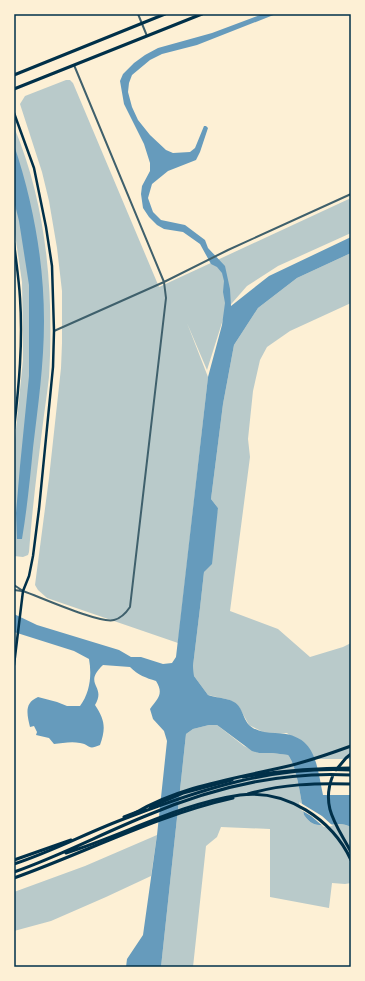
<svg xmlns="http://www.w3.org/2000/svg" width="365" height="981" font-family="Quicksand,sans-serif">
  <rect width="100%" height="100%" fill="#fdf0d5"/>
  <!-- green -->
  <path fill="#b9caca" d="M 66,80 L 70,80 L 73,83 L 159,287 L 351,198 L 351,233 L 278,266 L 247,286 L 226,310 L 207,370 L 187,323 L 208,377 L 178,643 L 47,598 L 38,590 L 35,585 L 49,478 L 61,368 L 62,343 L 62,291 L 57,248 L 49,201 L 42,172 L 20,104 L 25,96 Z
    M 14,127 C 47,205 54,294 49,377 C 47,395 44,413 42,431 C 37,471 32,511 29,552 L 28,555 L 23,557 L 14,556 L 14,449 L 23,360 L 23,331 L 22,282 L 14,227 Z
    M 351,253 L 351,303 L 290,331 L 267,347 L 260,360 L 253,391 L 248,439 L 250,457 L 230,611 L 278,629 L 310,657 L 343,647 L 351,643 L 351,759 L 315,759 L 287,733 L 265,733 L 249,725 L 239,707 L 230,700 L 208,695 L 194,676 L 193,666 L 200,608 L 204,572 L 218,508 L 211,499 L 223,404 L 234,345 L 258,308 L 297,278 Z
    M 209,725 L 217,725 L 244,746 L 259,753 L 272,753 L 288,755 C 297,766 301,800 304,815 C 314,830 324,824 338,824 C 343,824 347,825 351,827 L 351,883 L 345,884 L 332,883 L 329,908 L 270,897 L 270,829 L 221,827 L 217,837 L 206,846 L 193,967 L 161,967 L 186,734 L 193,729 Z
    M 157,835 L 151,876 L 106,897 L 51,921 L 14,931 L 14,892 L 85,866 Z"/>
  <!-- water -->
  <path fill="#669bbc" d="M 263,14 L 276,14 L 197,45 L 162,54 L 150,60 L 132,75 L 129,83 L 128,92 L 132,107 L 138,120 L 150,135 L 166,150 L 173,153 L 190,152 L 195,148 L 204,126 L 206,126 L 208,128 L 200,152 L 196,160 L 168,171 L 152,184 L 148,198 L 153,212 L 161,220 L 185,225 L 205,240 L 208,248 L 225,266 L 230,289 L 231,306 L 269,276 L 351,237 L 351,253 L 297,278 L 258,308 L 234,345 L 223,404 L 211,499 L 218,508 L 212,564 L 204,572 L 200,608 L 193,666 L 194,676 L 208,695 C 219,699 234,697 240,708 C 243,713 245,721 249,725 C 255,731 266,733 275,733 C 316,734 316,762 323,795 L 351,795 L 351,827 C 347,825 343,824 339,824 C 324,824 314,830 304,815 C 301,800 297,766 288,755 L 272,753 L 259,753 L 252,751 L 217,725 L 209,725 L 193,729 L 186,734 L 161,967 L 126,967 L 127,959 L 143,935 L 157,835 L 167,741 L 164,731 L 153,719 L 150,709 C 158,698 164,694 156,681 C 146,678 138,675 130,667 L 103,665 C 82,685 107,685 95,705 C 105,720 106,728 100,745 C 87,751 90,744 80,743 C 72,741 62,743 54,744 L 49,738 L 36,735 L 37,732 L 34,726 L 30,727 C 27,714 24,703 38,697 L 57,702 L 67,706 L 80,706 C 90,693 92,675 89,659 L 74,651 L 14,632 L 14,614 L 37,625 L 119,650 L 131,657 L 141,657 L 163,664 L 172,663 L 176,657 L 208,377 L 222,325 L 225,303 L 223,292 L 224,281 L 222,273 L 217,267 L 211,264 L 200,244 L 183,232 L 164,229 L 157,225 L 149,217 L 143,208 L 141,194 L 142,186 L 150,171 L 150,163 L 144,144 L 124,104 L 120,81 L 123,74 L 134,63 L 145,55 L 158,48 L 212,33 Z
    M 14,145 C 33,201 44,262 44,321 C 44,364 38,406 33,448 C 30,479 27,509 22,539 L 17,539 L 16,513 L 20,466 L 29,376 L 29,285 L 19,221 L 14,201 Z"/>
  <!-- pier -->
  <path fill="#fdf0d5" d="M 299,802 L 322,816 L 333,826 L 324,827 L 311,816 L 301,810 Z"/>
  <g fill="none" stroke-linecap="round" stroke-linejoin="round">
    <!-- tertiary -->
    <path stroke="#3f606c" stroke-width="2" d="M 138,14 L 147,36
      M 54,331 L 164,282 L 228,250 L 351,194
      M 14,585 L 23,591 C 40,597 100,624 114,620 C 122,618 126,613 130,607 L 166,298 L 164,282 L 74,65
      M 14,590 L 22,591"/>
    <!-- secondary -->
    <path stroke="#003049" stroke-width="2.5" d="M 14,113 L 34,168 L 46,227 L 52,266 L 54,331 L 53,367 L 39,509 L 33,556 L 29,576 L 23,591 L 14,665
      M 14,243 C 16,261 19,280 20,298 C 23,342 19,385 14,429"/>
    <!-- primary -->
    <path stroke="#003049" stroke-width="3" d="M 14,75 L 165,14
      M 14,89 L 202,14
      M 243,777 C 279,771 314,768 351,768
      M 248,794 C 282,784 316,783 351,784
      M 150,807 L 183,793 L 232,780
      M 124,817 L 137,812
      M 14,860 L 71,840
      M 14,878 C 87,852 157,815 233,798"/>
    <!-- trunk -->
    <path stroke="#003049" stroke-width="3" d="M 336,770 L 346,758 L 351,754
      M 333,775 C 320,807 337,825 351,852
      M 135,813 C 181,786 233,779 284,767 C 307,762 329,754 351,746
      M 66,853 C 124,835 179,804 240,795 C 286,789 332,819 351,860
      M 14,864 C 54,851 90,831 129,817 C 202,789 272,766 351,770
      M 14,872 C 60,856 103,833 148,815 C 212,788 281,771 351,775"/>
  </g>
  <!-- border -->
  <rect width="365" height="981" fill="none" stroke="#fdf0d5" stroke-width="30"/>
  <rect x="15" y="15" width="335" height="951" fill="none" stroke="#003049" stroke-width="1.5"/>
</svg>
